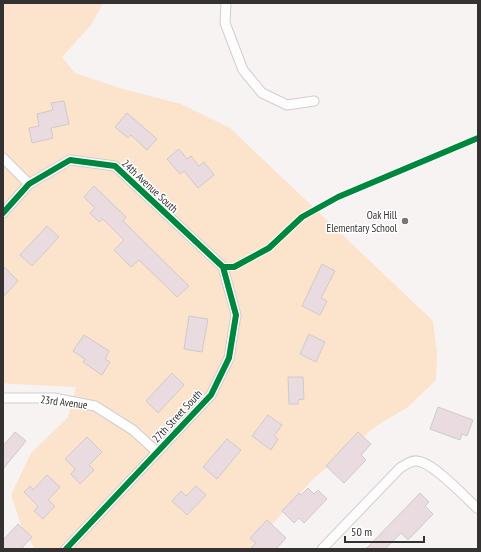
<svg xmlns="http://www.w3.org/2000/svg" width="481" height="552" font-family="'PT Sans Narrow',sans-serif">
  <rect width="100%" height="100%" fill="#f8f3f3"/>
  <!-- green -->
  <path fill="#fbe3cc" d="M 3,3 L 103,3 L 91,25 L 62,57 L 75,73 L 123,89 L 181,104 L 230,128 L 433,321 L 437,353 L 436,380 L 408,407 L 376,426 L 314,478 L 250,549 L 35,549 L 22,528 L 11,495 L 31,453 L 68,417 L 76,387 L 13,384 L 3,383 Z"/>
  <!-- building -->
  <path fill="#e9dbe0" stroke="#cecbcb" d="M 64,101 L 69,124 L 51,128 L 53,138 L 32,143 L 29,128 L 39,126 L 37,114 L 53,110 L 51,103 Z
    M 127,113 L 157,139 L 147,150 L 131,135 L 128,138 L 115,127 Z
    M 179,149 L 187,159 L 191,156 L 199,166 L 204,162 L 214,175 L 198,188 L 184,171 L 180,174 L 167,159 Z
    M 94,186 L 126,217 L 123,221 L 189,286 L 177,297 L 139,260 L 131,267 L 114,250 L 124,240 L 103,219 L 99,222 L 90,213 L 95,208 L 84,197 Z
    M 47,226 L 59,237 L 32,266 L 20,255 Z
    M 322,264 L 335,271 L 321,298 L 327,301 L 320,315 L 302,306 Z
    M 3,266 L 18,281 L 3,297 Z
    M 189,316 L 208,319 L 202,352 L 184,349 Z
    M 309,334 L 325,342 L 316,362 L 300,354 Z
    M 84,335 L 109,351 L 105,359 L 110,362 L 102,375 L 83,362 L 85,359 L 73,351 Z
    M 172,373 L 184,385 L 158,413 L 146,401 Z
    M 288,377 L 303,377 L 304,399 L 298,400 L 298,404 L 289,404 Z
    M 438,407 L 473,420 L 467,436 L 462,434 L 460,440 L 430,429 Z
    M 268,415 L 282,425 L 274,436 L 278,439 L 271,450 L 252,436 Z
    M 15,432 L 26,441 L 3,469 L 3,446 Z
    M 358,432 L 371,444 L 361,455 L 366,460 L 344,483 L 326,466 Z
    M 87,437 L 102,452 L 89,465 L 94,470 L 80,484 L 71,474 L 75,469 L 65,459 Z
    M 227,439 L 241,450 L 217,479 L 203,467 Z
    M 47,475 L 60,487 L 48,500 L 55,506 L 43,519 L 34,511 L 38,506 L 24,492 L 30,486 L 33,490 Z
    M 196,486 L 206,495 L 187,515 L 172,501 L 181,491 L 186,496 Z
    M 308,488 L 314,494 L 318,490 L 327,499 L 304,523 L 299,518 L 294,523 L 282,511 L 299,493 L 301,495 Z
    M 420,493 L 429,502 L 425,506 L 433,514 L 408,540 L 401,533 L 385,549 L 366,549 Z
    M 267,520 L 286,538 L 276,549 L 250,549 L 256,543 L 250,538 Z
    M 18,524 L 32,537 L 21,549 L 3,549 L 3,540 Z"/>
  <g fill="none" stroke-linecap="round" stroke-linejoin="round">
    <defs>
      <path id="street" d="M 226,3 L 225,23 L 243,70 L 262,93 L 287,105 L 314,101
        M 3,158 L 29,184
        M 3,213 L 29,184 L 70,160 L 115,166 L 223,267 L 236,315 L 229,358 L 211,395 L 66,549
        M 3,398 L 54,398 L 95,406 L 133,430 L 157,452
        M 322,549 L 400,468 C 405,465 411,460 417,461 C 433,462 466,498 478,509"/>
    </defs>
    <!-- street casing -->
    <use href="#street" stroke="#d2cece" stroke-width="11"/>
    <!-- street -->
    <use href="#street" stroke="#fefdfd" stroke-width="9"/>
    <defs>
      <path id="cycleway" d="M 3,213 L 29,184 L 70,160 L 115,166 L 223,267
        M 223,267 L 234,267 L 269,248 L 302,217 L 338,197 L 478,138
        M 66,549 L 211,395 L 229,358 L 236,315 L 223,267"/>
    </defs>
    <!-- cycleway casing -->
    <use href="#cycleway" stroke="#fff" stroke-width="8"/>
    <!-- cycleway -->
    <use href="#cycleway" stroke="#00873e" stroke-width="6"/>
  </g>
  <!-- markers -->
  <circle fill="#797575" stroke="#fff" stroke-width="1.5" cx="405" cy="221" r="4"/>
  <g text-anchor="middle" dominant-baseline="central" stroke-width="3" stroke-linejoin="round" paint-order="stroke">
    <!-- street labels -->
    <g font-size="11" fill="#343131" stroke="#fff">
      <text transform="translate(150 186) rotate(43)">24th Avenue South</text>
      <text transform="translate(64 402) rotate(7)">23rd Avenue</text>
      <text transform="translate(177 416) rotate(-47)">27th Street South</text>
    </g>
    <!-- poi labels -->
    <g font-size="11" fill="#343131" stroke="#fff" text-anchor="end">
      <text x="397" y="215">Oak Hill<tspan x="397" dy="13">Elementary School</tspan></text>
    </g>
  </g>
  <!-- border -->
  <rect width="481" height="552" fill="none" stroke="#343131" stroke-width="8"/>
  <!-- scale -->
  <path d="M345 536v6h79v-6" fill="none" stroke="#343131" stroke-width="2"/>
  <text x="351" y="536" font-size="12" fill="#343131" stroke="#ffffff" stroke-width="3" paint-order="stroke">50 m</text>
</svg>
